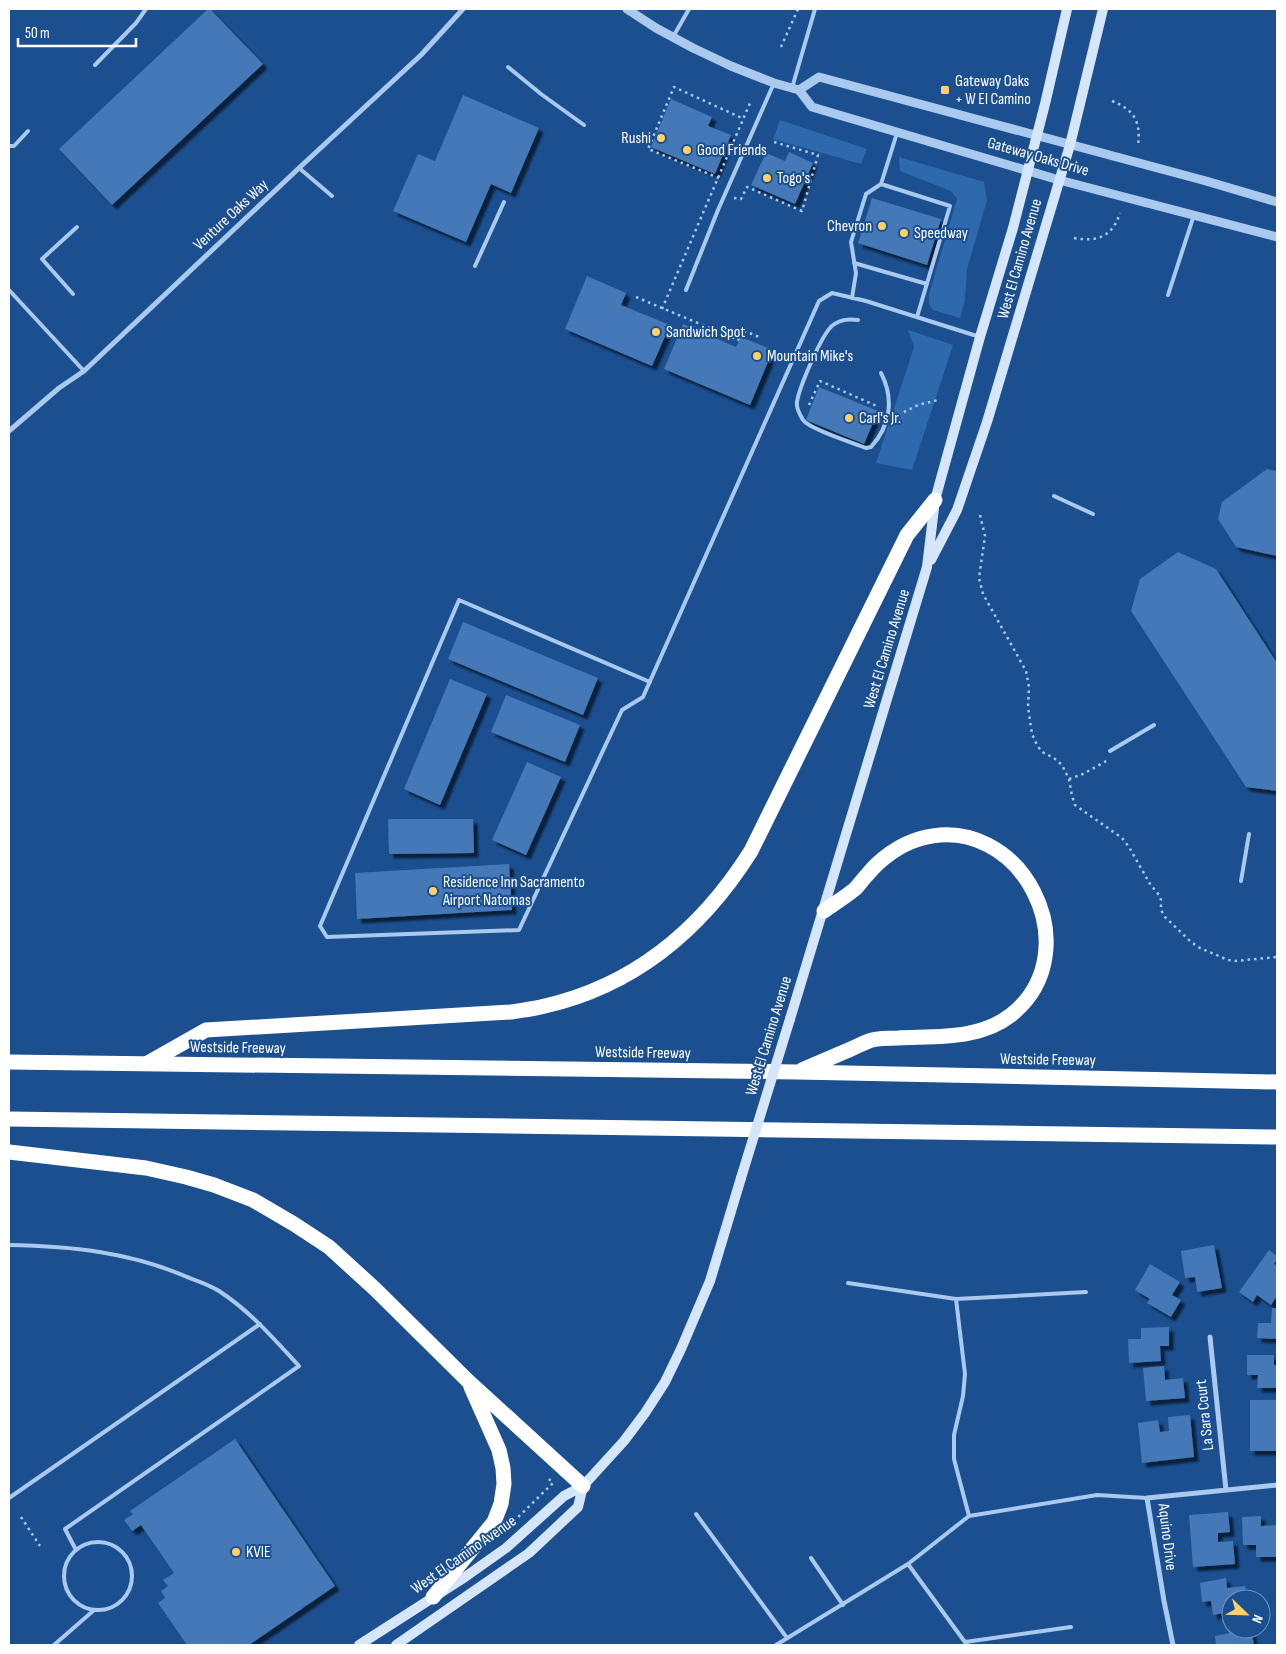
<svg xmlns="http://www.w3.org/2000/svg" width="1286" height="1654" font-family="'Sofia Sans Condensed',sans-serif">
  <defs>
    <filter id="shadow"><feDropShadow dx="4.5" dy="4.5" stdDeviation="1" flood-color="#0009"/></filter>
  </defs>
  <rect width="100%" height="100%" fill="#1b4f8f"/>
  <!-- green -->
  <path fill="#2e69ad" d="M 780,120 L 867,149 L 861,164 L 773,139 Z
    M 899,157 L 984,182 L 987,200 L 967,269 L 965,300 L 960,318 L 933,310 L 929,304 L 929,294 L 957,199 L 951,191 L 900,171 Z
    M 908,330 L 953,345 L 912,470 L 876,463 L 914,347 Z"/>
  <!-- building -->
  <path fill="#4478b7" filter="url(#shadow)" d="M 208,9 L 210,9 L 263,64 L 112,205 L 59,149 Z
    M 463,95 L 539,128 L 511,193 L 491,184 L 466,242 L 393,211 L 418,154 L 435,161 Z
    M 671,99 L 712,117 L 708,126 L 731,135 L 715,174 L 651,147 Z
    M 789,152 L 813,163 L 795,204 L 751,185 L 766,153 L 785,161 Z
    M 872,198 L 941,219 L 927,265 L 858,243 Z
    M 587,276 L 626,293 L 621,305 L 670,325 L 652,366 L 565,329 Z
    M 683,324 L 736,347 L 741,337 L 773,350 L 750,405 L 664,369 Z
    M 819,387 L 878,411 L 864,444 L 806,420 Z
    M 1267,469 L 1277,471 L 1277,556 L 1236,547 L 1218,519 L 1222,502 Z
    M 1178,552 L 1216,569 L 1277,663 L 1277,791 L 1246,787 L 1131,611 L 1140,579 Z
    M 463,622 L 598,678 L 583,715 L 448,659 Z
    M 450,679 L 487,694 L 440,805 L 404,789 Z
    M 506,695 L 580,725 L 565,762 L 491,732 Z
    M 527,762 L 561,777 L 526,855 L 492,840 Z
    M 388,819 L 473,819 L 474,853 L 389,854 Z
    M 509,864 L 512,910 L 357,919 L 355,873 Z
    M 1214,1245 L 1222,1288 L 1197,1292 L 1195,1277 L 1185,1278 L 1181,1251 Z
    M 1269,1250 L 1277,1256 L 1277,1260 L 1274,1264 L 1277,1266 L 1277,1296 L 1271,1305 L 1257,1295 L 1253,1302 L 1239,1292 Z
    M 1150,1264 L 1180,1282 L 1172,1295 L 1181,1300 L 1171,1317 L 1147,1303 L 1150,1299 L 1135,1290 Z
    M 1272,1308 L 1277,1308 L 1277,1339 L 1257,1338 L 1258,1323 L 1271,1323 Z
    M 1169,1327 L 1169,1346 L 1160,1346 L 1161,1361 L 1129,1363 L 1128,1339 L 1141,1339 L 1141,1328 Z
    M 1247,1355 L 1274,1355 L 1274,1365 L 1277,1365 L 1277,1388 L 1257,1388 L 1258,1375 L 1247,1375 Z
    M 1164,1366 L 1165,1380 L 1183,1378 L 1185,1398 L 1146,1401 L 1143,1368 Z
    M 1250,1400 L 1277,1400 L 1277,1451 L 1250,1451 Z
    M 1190,1415 L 1194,1457 L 1142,1463 L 1138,1423 L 1158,1420 L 1160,1432 L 1169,1431 L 1168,1417 Z
    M 235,1439 L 335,1586 L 249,1645 L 187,1645 L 158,1603 L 165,1598 L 161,1591 L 168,1586 L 163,1580 L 174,1573 L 141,1525 L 132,1531 L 124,1520 L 133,1514 L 130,1511 Z
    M 1228,1512 L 1230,1532 L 1218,1533 L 1218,1542 L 1233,1541 L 1235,1564 L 1193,1567 L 1189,1515 Z
    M 1261,1516 L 1261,1526 L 1277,1525 L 1277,1557 L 1256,1557 L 1256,1545 L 1243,1545 L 1242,1517 Z
    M 1226,1578 L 1227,1588 L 1245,1586 L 1247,1599 L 1231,1599 L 1231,1612 L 1213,1615 L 1211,1601 L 1202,1602 L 1200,1583 Z
    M 1227,1618 L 1231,1618 L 1231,1629 L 1251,1629 L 1254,1645 L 1216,1645 L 1215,1636 L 1229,1633 Z"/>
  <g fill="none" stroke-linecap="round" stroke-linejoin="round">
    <!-- path -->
    <path stroke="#a9c9ee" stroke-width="2.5" stroke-dasharray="2.5 4" stroke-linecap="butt" d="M 781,47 L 798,9
      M 1112,101 C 1134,110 1141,121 1138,145
      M 719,178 L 648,149 L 674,87 L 744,119
      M 734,198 L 741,199 L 747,187 L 802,211 L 818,155 L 774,142
      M 1074,238 C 1098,242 1112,237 1120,213
      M 636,297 L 738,340 L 742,330 L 759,337
      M 662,309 L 750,103
      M 809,405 L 820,381 L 879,407
      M 898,415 L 918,405 L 938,400
      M 980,515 L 985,536 L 979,578 L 983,594 L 1026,671 L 1029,687 L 1028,707 L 1032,734 L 1037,745 L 1042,752 L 1054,758 L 1062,765 L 1069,779 L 1072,796 L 1075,805 L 1122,838 L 1129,847 L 1150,884 L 1159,895 L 1161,900 L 1161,910 L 1165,917 L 1191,942 L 1200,948 L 1228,960 L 1235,961 L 1277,957
      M 1069,779 L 1083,774 L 1108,760
      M 21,1517 L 40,1546
      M 509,1526 L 553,1483 L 549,1479"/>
    <!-- service -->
    <path stroke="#a9c9ee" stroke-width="4" d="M 673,37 L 689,9
      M 95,65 L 136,23 L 146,9
      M 508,67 L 541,94 L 584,125
      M 792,88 L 815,9
      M 9,146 L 14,146 L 28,131
      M 299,168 L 332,196
      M 881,184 L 950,206 L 917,317
      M 854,263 L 927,284
      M 475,266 L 504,202
      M 9,290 L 84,371
      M 686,290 L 718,210 L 774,83
      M 73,294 L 42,259 L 77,227
      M 1168,295 L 1194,215
      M 852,298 L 856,273 L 851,242 L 866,194 L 881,184 L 897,133
      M 858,320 C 849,319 841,319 833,325 C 822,333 799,388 797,402 C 796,407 800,415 803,420 C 809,429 854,443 866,448 L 871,447 C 891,425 894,398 881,373
      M 1054,496 L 1093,514
      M 650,682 L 459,600 L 320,926 L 327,937 L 519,930 L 622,710 L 643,697 L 819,301 L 832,293 L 866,301 L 980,337
      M 1110,751 L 1154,725
      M 1241,881 L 1249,834
      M 9,1245 C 70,1246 130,1252 187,1277 C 198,1281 210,1285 219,1291 C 250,1311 274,1339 299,1366 L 65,1529 L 76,1550
      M 848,1283 L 956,1299 L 1086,1292
      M 956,1299 L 965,1374 L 963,1396 L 954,1435 L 954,1459 L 969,1516
      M 9,1498 L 260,1324
      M 696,1514 L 787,1638
      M64 1576a34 34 0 1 1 68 0a34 34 0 1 1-68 0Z
      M 811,1558 L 843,1605
      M 908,1564 L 967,1645
      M 965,1642 L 1071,1627
      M 54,1645 L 93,1611
      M 776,1645 L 908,1564 L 969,1516 L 1097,1495 L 1147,1498"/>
    <!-- minor -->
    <path stroke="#a9c9ee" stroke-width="5" d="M 9,431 L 59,388 L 84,371 L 299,168 L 421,55 L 463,9
      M 1210,1337 L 1226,1490
      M 1173,1645 L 1164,1601 L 1147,1498 L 1277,1485"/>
    <!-- tertiary -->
    <path stroke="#a9c9ee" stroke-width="9" d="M 627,9 L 656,28 L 693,48 L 731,66 L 774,83 L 799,90 L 812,107 L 1059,180 L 1277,237
      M 799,90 L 819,77 L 1206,181 L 1277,202"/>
    <!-- secondary -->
    <path stroke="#d6e6fa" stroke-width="10" d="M 931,560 L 957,510 L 987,422 L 1070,145 L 1103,9
      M 790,1019 L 927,567 L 935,500 L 980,337 L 1013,228 L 1045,104 L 1067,9
      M 359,1645 L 465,1577 L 506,1548 L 564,1496 L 583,1486 L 624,1441 L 645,1413 L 665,1382 L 681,1349 L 710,1281 L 741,1178
      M 396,1645 L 529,1553 L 578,1507 L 583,1486"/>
    <!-- motorway -->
    <path stroke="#fff" stroke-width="15" d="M 9,1062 L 797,1072 L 1277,1082
      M 146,1064 L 206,1030 L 511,1012 C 523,1010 534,1009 545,1006 C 636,985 702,929 751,851 L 907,535 L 935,500
      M 802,1070 C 818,1063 835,1056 851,1049 C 858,1046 865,1042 872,1040 C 880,1038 890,1038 898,1038 C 936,1036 979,1040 1011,1015 C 1092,951 1021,809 919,839 C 899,845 880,859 867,875 C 863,879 859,885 855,889 C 845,897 834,904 824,911
      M 9,1119 L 1277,1137
      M 9,1152 L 146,1168 L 186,1177 L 214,1185 L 253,1200 L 294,1224 L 329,1247 L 375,1289 L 468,1381 L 583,1486
      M 433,1597 L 494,1522 L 501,1504 L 504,1484 L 503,1468 L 499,1450 L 471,1387"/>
    <!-- secondary-bridge -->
    <path stroke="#d6e6fa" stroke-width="10" d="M 741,1178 L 790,1019"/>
  </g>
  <!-- markers -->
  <g fill="#ffd166" stroke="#1b4f8f" stroke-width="2">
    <rect x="940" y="85" width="10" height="10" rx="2.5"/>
    <circle cx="661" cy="138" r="5"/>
    <circle cx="687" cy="150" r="5"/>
    <circle cx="767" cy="178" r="5"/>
    <circle cx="882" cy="226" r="5"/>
    <circle cx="904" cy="233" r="5"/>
    <circle cx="656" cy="332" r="5"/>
    <circle cx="757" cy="356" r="5"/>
    <circle cx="849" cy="418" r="5"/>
    <circle cx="433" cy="891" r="5"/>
    <circle cx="236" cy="1552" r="5"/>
  </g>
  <g text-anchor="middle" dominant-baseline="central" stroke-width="4" stroke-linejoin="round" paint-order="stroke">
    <!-- poi labels -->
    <g font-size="16" fill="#fff" stroke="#1b4f8f" text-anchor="start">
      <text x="955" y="81">Gateway Oaks<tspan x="955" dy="18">+ W El Camino</tspan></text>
      <text x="651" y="138" text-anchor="end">Rushi</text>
      <text x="697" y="150">Good Friends</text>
      <text x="777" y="178">Togo's</text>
      <text x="872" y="226" text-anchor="end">Chevron</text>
      <text x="914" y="233">Speedway</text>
      <text x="666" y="332">Sandwich Spot</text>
      <text x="767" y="356">Mountain Mike's</text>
      <text x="859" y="418">Carl's Jr.</text>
      <text x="443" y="882">Residence Inn Sacramento<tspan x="443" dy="18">Airport Natomas</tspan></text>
      <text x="246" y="1552">KVIE</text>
    </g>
    <!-- street labels -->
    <g font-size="16" fill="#fff" stroke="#1b4f8f">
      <text transform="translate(1038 157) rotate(16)">Gateway Oaks Drive</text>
      <text transform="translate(231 215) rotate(-43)">Venture Oaks Way</text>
      <text transform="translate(1020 259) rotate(-74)">West El Camino Avenue</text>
      <text transform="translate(887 649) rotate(-73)">West El Camino Avenue</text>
      <text transform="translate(769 1036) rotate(-73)">West El Camino Avenue</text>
      <text transform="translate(238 1048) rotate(1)">Westside Freeway</text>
      <text transform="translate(643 1053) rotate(1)">Westside Freeway</text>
      <text transform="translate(1048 1060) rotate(1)">Westside Freeway</text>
      <text transform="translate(1205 1415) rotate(-96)">La Sara Court</text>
      <text transform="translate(1167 1537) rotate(83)">Aquino Drive</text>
      <text transform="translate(464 1555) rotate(-35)">West El Camino Avenue</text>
    </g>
  </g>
  <!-- border -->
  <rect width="1286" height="1654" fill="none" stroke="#ffffff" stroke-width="20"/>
  <!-- north arrow -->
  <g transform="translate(1246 1614) rotate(113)"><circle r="24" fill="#1b4f8f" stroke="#7695bc"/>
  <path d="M0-4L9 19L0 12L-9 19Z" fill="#ffd166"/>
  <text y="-8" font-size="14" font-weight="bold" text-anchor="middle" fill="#ffffff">N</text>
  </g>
  <!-- scale -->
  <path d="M18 38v8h118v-8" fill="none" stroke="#ffffff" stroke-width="2.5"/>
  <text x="25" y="38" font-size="15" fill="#ffffff" stroke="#1b4f8f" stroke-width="4" paint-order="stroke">50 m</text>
</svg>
